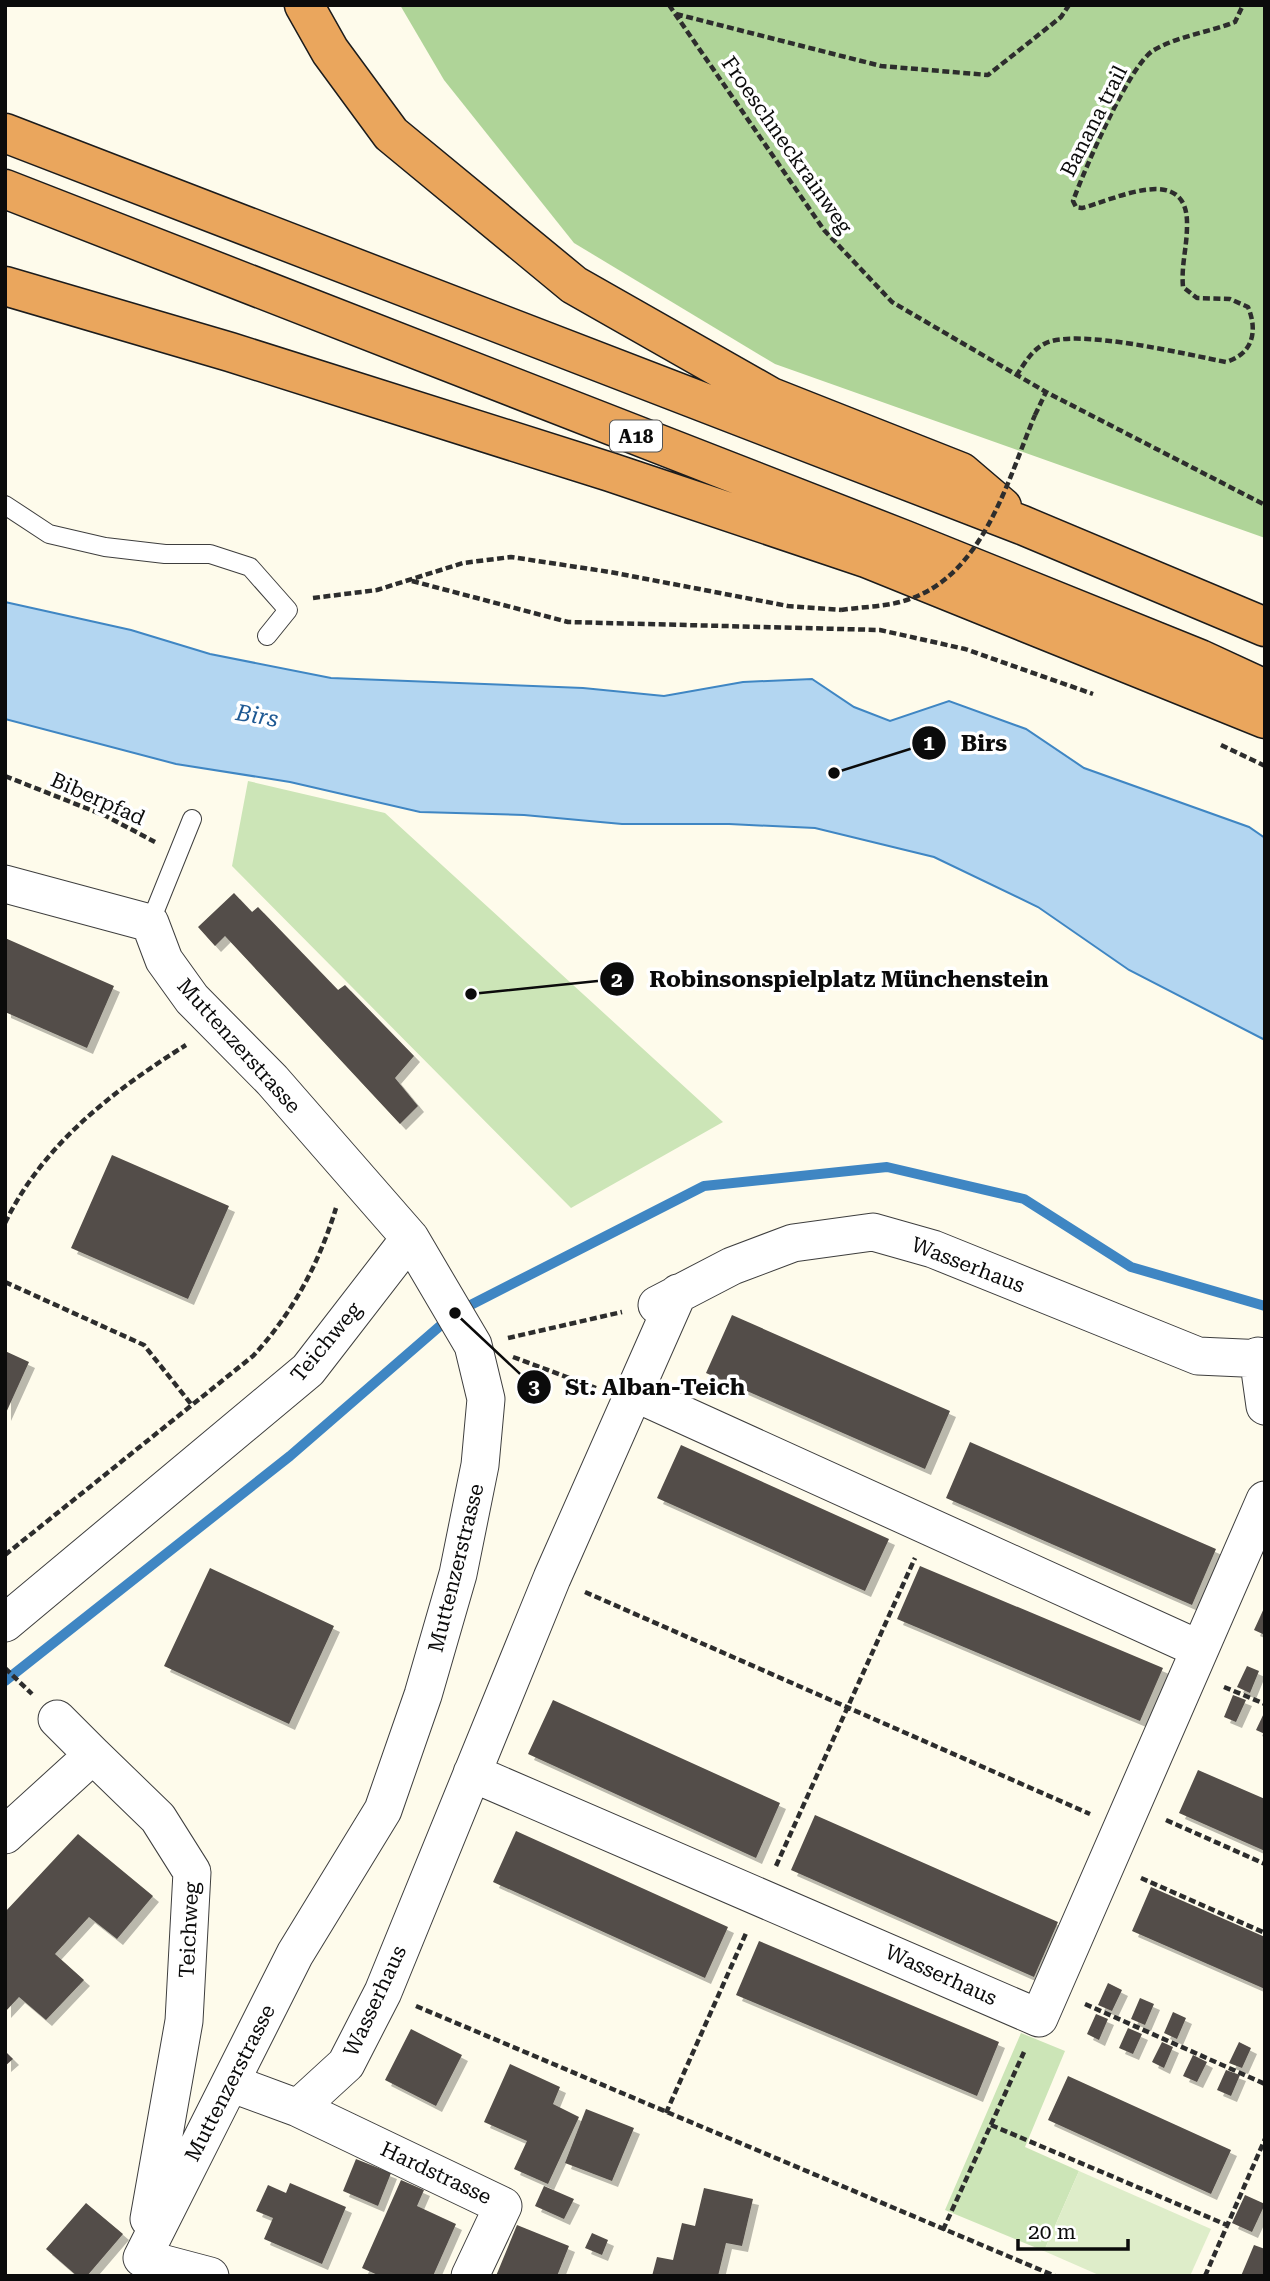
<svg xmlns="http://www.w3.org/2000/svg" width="1270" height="2281" font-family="'Roboto Serif',serif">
  <defs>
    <filter id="shadow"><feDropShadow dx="6" dy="6" stdDeviation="0" flood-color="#0004"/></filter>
  </defs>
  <rect width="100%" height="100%" fill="#fefbeb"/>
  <!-- green -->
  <path fill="#cce5b7" d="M 248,781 L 385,813 L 723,1122 L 571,1208 L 232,866 Z
    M 1021,2033 L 1065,2051 L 1025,2147 L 1079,2171 L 1044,2251 L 945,2210 Z"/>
  <!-- forest -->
  <path fill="#afd498" d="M 400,5 L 1265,5 L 1265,538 L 775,364 L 574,243 L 444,80 Z"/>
  <!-- pitch -->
  <path fill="#deedc9" d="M 1079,2171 L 1211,2229 L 1190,2276 L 1101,2276 L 1044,2251 Z"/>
  <!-- water -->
  <path fill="#b3d6f1" stroke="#3f86c3" stroke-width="2" d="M 5,602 L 131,630 L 210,654 L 331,678 L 583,688 L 664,696 L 743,682 L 812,679 L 854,707 L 890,721 L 949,701 L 1026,729 L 1084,768 L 1249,827 L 1265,838 L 1265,1040 L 1129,970 L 1038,907 L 934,857 L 815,828 L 729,824 L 622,824 L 524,815 L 420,812 L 290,782 L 176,764 L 5,719 Z"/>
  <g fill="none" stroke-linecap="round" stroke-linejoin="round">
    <!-- stream -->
    <path stroke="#3f86c3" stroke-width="10" d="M 5,1681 L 290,1456 L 455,1313 L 704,1186 L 887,1167 L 1024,1199 L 1131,1267 L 1265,1306"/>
  </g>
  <!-- building -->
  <path fill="#534d48" filter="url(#shadow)" d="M 234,893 L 252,912 L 258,907 L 338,990 L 345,985 L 414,1056 L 395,1078 L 418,1106 L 400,1124 L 225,936 L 215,946 L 198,927 Z
    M 5,938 L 114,986 L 87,1048 L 5,1012 Z
    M 112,1155 L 229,1206 L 188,1299 L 71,1248 Z
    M 732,1315 L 950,1411 L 925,1469 L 706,1373 Z
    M 5,1351 L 29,1362 L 5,1415 Z
    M 970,1442 L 1216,1549 L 1192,1605 L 946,1498 Z
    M 681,1445 L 889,1539 L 865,1591 L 657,1498 Z
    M 920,1566 L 1163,1668 L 1140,1721 L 897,1619 Z
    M 210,1568 L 334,1626 L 289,1724 L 164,1666 Z
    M 1265,1606 L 1265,1635 L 1254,1630 Z
    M 1247,1666 L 1259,1671 L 1250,1693 L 1237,1687 Z
    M 1233,1695 L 1246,1700 L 1236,1722 L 1224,1717 Z
    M 553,1700 L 780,1803 L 756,1858 L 528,1754 Z
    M 1265,1711 L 1265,1734 L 1256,1730 Z
    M 1198,1770 L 1265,1799 L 1265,1851 L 1179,1813 Z
    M 815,1815 L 1058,1922 L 1034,1977 L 791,1870 Z
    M 516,1831 L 728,1927 L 705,1978 L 493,1882 Z
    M 78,1834 L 153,1896 L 117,1939 L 89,1917 L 55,1954 L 84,1980 L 46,2020 L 19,1997 L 5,2012 L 5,1912 Z
    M 1151,1887 L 1265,1937 L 1265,1989 L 1132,1931 Z
    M 759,1941 L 999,2042 L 977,2096 L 736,1995 Z
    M 1108,1983 L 1122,1990 L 1112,2011 L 1098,2005 Z
    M 1140,1998 L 1154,2004 L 1145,2025 L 1131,2019 Z
    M 1173,2012 L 1186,2018 L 1177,2039 L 1164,2033 Z
    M 1096,2014 L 1108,2019 L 1099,2040 L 1087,2034 Z
    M 1128,2028 L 1142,2034 L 1133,2054 L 1119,2048 Z
    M 411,2029 L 462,2055 L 436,2106 L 385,2080 Z
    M 1162,2042 L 1173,2047 L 1164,2068 L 1152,2062 Z
    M 1239,2042 L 1251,2048 L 1242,2068 L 1229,2063 Z
    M 5,2051 L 13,2059 L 5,2066 Z
    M 1193,2055 L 1207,2062 L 1197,2082 L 1183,2076 Z
    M 510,2064 L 560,2087 L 553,2104 L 579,2117 L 548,2184 L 514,2169 L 527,2141 L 484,2122 Z
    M 1226,2070 L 1240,2075 L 1231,2096 L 1217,2090 Z
    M 1068,2076 L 1231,2150 L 1211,2194 L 1048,2120 Z
    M 586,2109 L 634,2128 L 612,2181 L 565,2163 Z
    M 356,2159 L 391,2173 L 378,2206 L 343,2191 Z
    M 401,2180 L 424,2190 L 417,2206 L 456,2224 L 433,2276 L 380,2276 L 362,2268 Z
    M 290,2183 L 346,2207 L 322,2264 L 264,2239 L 273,2218 L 256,2211 L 268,2185 L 286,2193 Z
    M 544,2186 L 574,2199 L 564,2219 L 535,2206 Z
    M 704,2188 L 753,2199 L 742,2246 L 726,2243 L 718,2276 L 652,2276 L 657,2257 L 673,2260 L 682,2223 L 695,2226 Z
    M 1245,2195 L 1265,2204 L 1252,2232 L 1232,2223 Z
    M 86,2203 L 123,2234 L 87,2276 L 77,2276 L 46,2249 Z
    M 517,2225 L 569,2246 L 557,2276 L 496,2276 Z
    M 592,2233 L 608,2240 L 602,2255 L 585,2248 Z
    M 1254,2245 L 1265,2249 L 1265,2276 L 1241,2276 Z"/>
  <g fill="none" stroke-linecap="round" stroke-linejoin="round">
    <defs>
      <path id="lane" d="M 5,505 L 49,534 L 105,547 L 165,554 L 210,554 L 250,567 L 288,610 L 267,636
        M 150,923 L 192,819"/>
      <path id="street" d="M 5,884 L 150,923 L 164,960 L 192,999 L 272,1080 L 410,1238 L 473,1345 L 486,1399 L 480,1465 L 458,1574 L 423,1695 L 383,1810 L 295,1954 L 142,2258
        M 657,1305 L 732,1266 L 793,1243 L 873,1232 L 933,1249 L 1198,1356 L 1265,1359
        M 1258,1356 L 1265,1406
        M 633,1392 L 1199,1649
        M 5,1623 L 308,1370 L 410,1238
        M 57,1719 L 93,1755
        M 472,1773 L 1039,2018 L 1265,1500
        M 5,1835 L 93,1755 L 158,1818 L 192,1872 L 184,2021 L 149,2219
        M 230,2083 L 298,2108 L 346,2064 L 383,1992 L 552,1578 L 678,1293
        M 298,2108 L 503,2206 L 470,2276
        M 142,2258 L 210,2276"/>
      <path id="highway" d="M 304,5 L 330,51 L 391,134 L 574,285 L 771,397 L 961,472 L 1002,507
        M 5,133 L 1022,525 L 1265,627
        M 5,189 L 905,540 L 1200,659 L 1265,689
        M 5,286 L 230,352 L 610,472 L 866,558 L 1265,719"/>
    </defs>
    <!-- lane casing -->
    <use href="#lane" stroke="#3e3e3e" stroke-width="20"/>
    <!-- street casing -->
    <use href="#street" stroke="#3e3e3e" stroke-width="39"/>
    <!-- highway casing -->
    <use href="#highway" stroke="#1c1c1c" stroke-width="41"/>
    <!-- path -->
    <path stroke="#2d2d2d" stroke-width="4.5" stroke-dasharray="7 3.5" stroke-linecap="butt" d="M 669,5 L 824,230 L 892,302 L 1046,392 L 1265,505
      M 676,14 L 881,66 L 988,75 L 1061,17 L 1069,5
      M 1016,376 C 1025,363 1031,351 1044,344 C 1074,327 1189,355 1226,362 C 1253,354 1258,331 1248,307 L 1230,299 L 1197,298 L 1183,287 C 1181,266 1187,247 1187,226 C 1189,161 1114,200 1082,208 L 1076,207 L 1073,201 C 1083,173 1130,63 1154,50 C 1178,36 1210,32 1235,22 L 1243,5
      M 1035,415 L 1046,392
      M 412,581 L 568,622 L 880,630 L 965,649 L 1093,694
      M 313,598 L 377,590 L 463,563 L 511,557 L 610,572 L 788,606 L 841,610
      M 1221,745 L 1265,766
      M 5,776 L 106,816 L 155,842
      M 5,1223 C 44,1143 113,1091 186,1045
      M 5,1282 L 144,1345 L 191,1404
      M 508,1338 L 622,1312
      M 513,1357 L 596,1388
      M 5,1555 L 253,1356 C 292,1314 319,1264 336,1208
      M 585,1592 L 1090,1814
      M 5,1668 L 32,1694
      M 1224,1687 L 1265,1704
      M 1166,1820 L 1265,1864
      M 776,1866 L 915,1558
      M 1141,1878 L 1265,1933
      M 1085,2004 L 1265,2084
      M 416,2006 L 1055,2276
      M 666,2113 L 747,1931
      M 991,2125 L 1227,2225
      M 943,2230 L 1024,2052
      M 1205,2276 L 1265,2139"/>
    <!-- lane -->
    <use href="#lane" stroke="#fff" stroke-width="18"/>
    <!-- street -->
    <use href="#street" stroke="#fff" stroke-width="37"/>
    <!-- highway -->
    <use href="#highway" stroke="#eaa65d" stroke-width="38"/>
    <!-- path-bridge -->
    <path stroke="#2d2d2d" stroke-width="4.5" stroke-dasharray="7 3.5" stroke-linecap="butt" d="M 841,610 C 860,607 881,607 900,602 C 982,581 1006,484 1035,415"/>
  </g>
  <g text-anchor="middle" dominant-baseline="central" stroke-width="7" stroke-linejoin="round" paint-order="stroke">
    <!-- shield labels -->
    <rect fill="#fff" stroke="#545454" stroke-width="2" x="610" y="420.5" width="52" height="31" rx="5"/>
    <g font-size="19" font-weight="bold" fill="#0b0b0b">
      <text x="636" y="436">A18</text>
    </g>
    <!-- street labels -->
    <g font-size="21" fill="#0b0b0b" stroke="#fff">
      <text transform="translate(1094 121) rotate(-63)">Banana trail</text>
      <text transform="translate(787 145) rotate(55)">Froeschneckrainweg</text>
      <text transform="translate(98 799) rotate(24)">Biberpfad</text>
      <text transform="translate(239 1046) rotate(48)">Muttenzerstrasse</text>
      <text transform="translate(968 1265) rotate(21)">Wasserhaus</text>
      <text transform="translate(326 1342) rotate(-50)">Teichweg</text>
      <text transform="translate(456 1568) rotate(-76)">Muttenzerstrasse</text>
      <text transform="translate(189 1930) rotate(-87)">Teichweg</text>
      <text transform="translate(941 1975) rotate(24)">Wasserhaus</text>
      <text transform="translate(375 2001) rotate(-65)">Wasserhaus</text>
      <text transform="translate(230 2083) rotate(-63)">Muttenzerstrasse</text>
      <text transform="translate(436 2173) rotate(25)">Hardstrasse</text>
    </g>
    <!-- water labels -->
    <g font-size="23" font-style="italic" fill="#1e5993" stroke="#fff">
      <text transform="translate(257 716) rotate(10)">Birs</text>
    </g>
  </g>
  <!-- callouts -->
  <path fill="none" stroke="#0b0b0b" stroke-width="2.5" d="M834 773L929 743M471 994L617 979M455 1313L534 1387"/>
  <g fill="#0b0b0b" stroke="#fff" stroke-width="2.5">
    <circle cx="834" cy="773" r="7"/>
    <circle cx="471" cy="994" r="7"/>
    <circle cx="455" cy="1313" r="7"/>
    <circle cx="929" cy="743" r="18"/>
    <circle cx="617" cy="979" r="18"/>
    <circle cx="534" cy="1387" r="18"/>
  </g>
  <g font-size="21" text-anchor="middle" font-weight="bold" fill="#fff">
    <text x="929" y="750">1</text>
    <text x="617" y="987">2</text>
    <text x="534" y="1394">3</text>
  </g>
  <g font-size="23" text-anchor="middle" font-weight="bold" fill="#0b0b0b" stroke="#fff" stroke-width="7" stroke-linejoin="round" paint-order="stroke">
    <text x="984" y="751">Birs</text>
    <text x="849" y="987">Robinsonspielplatz Münchenstein</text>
    <text x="655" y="1395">St. Alban-Teich</text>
  </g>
  <!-- border -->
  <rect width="1270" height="2281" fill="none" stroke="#0b0b0b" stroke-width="14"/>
  <!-- scale -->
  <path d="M1018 2239v10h110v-10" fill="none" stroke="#0b0b0b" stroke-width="3.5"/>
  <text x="1028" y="2239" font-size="21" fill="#0b0b0b" stroke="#ffffff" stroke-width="5" paint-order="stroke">20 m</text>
</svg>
